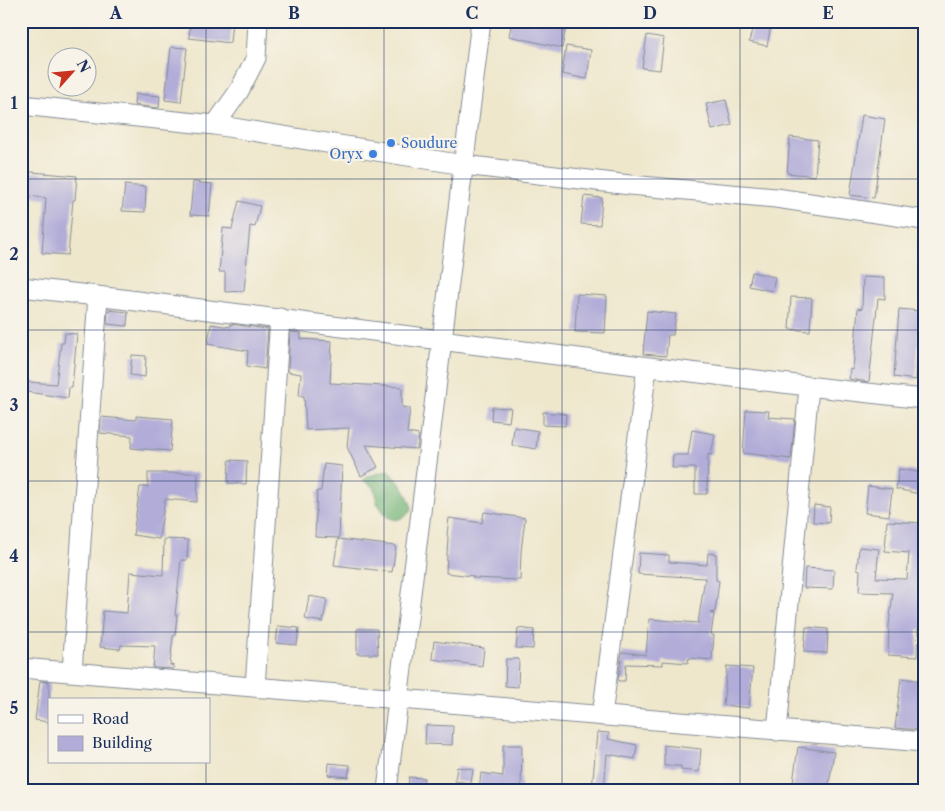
<svg xmlns="http://www.w3.org/2000/svg" width="945" height="811" font-family="'Libre Caslon Text',serif">
  <rect width="100%" height="100%" fill="#f7f3e8"/>
  <filter id="ink" filterUnits="userSpaceOnUse"><feTurbulence type="fractalNoise" baseFrequency=".02" numOctaves="2"/><feDisplacementMap in="SourceGraphic" scale="10" xChannelSelector="R" yChannelSelector="G"/><feConvolveMatrix kernelMatrix="1 2 1 2 8 2 1 2 1" color-interpolation-filters="sRGB"/></filter>
  <filter id="wash" filterUnits="userSpaceOnUse"><feTurbulence type="fractalNoise" baseFrequency=".0096" numOctaves="4" result="noise"/><feDisplacementMap in="SourceGraphic" scale="20" xChannelSelector="R" yChannelSelector="G"/><feGaussianBlur stdDeviation="1.12" result="paint"/><feColorMatrix in="noise" values="0 0 0 0 0 0 0 0 0 0 0 0 0 0 0 0 0 1.4 0 .05"/><feComposite in="paint" operator="in"/></filter>
  <g filter="url(#wash)">
    <rect width="100%" height="100%" fill="#eee7cc"/>
    <!-- forest -->
    <path fill="#72b477" stroke="#46726a" d="M 388,470 C 400,482 407,492 412,508 L 405,517 L 396,520 L 387,517 L 377,503 L 376,493 L 372,486 L 363,480 L 369,476 Z"/>
    <g id="blocks">
      <!-- building -->
      <path fill="#b1acd8" d="M 191,21 L 232,21 L 230,43 L 189,38 Z
        M 512,21 L 567,21 L 562,48 L 509,36 Z
        M 754,21 L 772,21 L 767,46 L 749,42 Z
        M 647,35 L 664,38 L 660,70 L 642,68 Z
        M 566,46 L 591,50 L 587,79 L 562,74 Z
        M 171,47 L 187,48 L 181,102 L 165,100 Z
        M 135,94 L 160,96 L 159,108 L 134,105 Z
        M 726,100 L 732,125 L 712,130 L 706,104 Z
        M 862,115 L 885,119 L 874,198 L 850,195 Z
        M 790,137 L 818,140 L 815,176 L 787,173 Z
        M 21,171 L 77,176 L 75,200 L 73,200 L 68,255 L 42,253 L 46,198 L 21,195 Z
        M 193,182 L 212,184 L 209,216 L 190,215 Z
        M 125,185 L 146,187 L 145,212 L 122,211 Z
        M 584,196 L 602,198 L 600,225 L 581,224 Z
        M 239,201 L 260,206 L 255,227 L 250,226 L 244,291 L 225,292 L 225,272 L 219,272 L 223,228 L 232,229 Z
        M 752,272 L 775,277 L 772,291 L 749,286 Z
        M 863,277 L 885,278 L 885,299 L 878,298 L 869,382 L 849,379 L 850,369 L 853,370 L 858,308 L 862,309 Z
        M 577,294 L 607,296 L 605,333 L 575,332 Z
        M 791,297 L 812,298 L 810,331 L 789,329 Z
        M 899,309 L 920,311 L 916,380 L 894,377 Z
        M 108,310 L 128,312 L 127,326 L 107,324 Z
        M 647,311 L 676,314 L 673,335 L 668,335 L 666,356 L 643,354 Z
        M 211,324 L 230,327 L 230,324 L 268,329 L 265,369 L 247,366 L 248,351 L 208,344 Z
        M 290,332 L 301,333 L 301,339 L 332,341 L 330,383 L 402,387 L 402,407 L 410,408 L 407,433 L 419,435 L 417,449 L 366,445 L 378,467 L 361,476 L 347,447 L 349,428 L 306,430 L 304,396 L 299,396 L 301,374 L 288,372 Z
        M 65,333 L 77,334 L 72,387 L 69,387 L 68,398 L 27,392 L 28,382 L 56,384 L 61,343 L 64,343 Z
        M 132,355 L 146,356 L 145,377 L 130,375 Z
        M 492,407 L 511,408 L 509,422 L 491,420 Z
        M 746,410 L 769,411 L 768,417 L 795,419 L 791,459 L 743,453 Z
        M 543,412 L 566,414 L 565,426 L 543,425 Z
        M 136,416 L 173,419 L 170,451 L 131,448 L 132,436 L 100,433 L 101,417 L 136,420 Z
        M 514,427 L 538,431 L 536,449 L 512,445 Z
        M 692,430 L 715,434 L 711,455 L 708,454 L 707,494 L 695,494 L 695,468 L 672,468 L 673,455 L 688,455 Z
        M 229,460 L 247,461 L 246,484 L 228,483 Z
        M 324,464 L 342,466 L 339,538 L 315,537 L 317,491 L 321,491 Z
        M 899,469 L 924,473 L 924,495 L 896,489 Z
        M 148,473 L 198,473 L 197,502 L 165,499 L 159,539 L 133,535 L 140,487 L 148,487 Z
        M 868,486 L 892,489 L 889,516 L 865,513 Z
        M 814,505 L 830,507 L 829,523 L 813,522 Z
        M 484,512 L 525,518 L 521,552 L 520,580 L 473,578 L 473,576 L 446,573 L 448,537 L 447,535 L 449,518 L 482,523 Z
        M 887,521 L 924,523 L 924,630 L 918,629 L 917,657 L 888,655 L 889,625 L 893,593 L 859,592 L 860,570 L 857,569 L 859,547 L 879,549 L 876,578 L 907,579 L 909,553 L 885,551 Z
        M 164,539 L 188,540 L 187,560 L 181,560 L 175,615 L 177,615 L 175,636 L 173,636 L 170,665 L 174,666 L 173,669 L 153,668 L 155,646 L 121,645 L 120,649 L 100,647 L 103,611 L 127,613 L 130,572 L 163,575 Z
        M 338,539 L 396,546 L 392,572 L 334,565 Z
        M 639,553 L 669,555 L 669,562 L 707,565 L 708,553 L 716,554 L 716,580 L 719,581 L 715,612 L 710,613 L 714,614 L 711,635 L 714,635 L 712,660 L 689,658 L 688,663 L 663,661 L 663,665 L 626,664 L 625,681 L 618,681 L 622,652 L 646,655 L 649,619 L 698,623 L 705,578 L 638,574 Z
        M 805,568 L 834,570 L 833,589 L 804,588 Z
        M 309,596 L 327,599 L 323,622 L 305,619 Z
        M 278,626 L 299,628 L 297,645 L 276,643 Z
        M 806,627 L 828,629 L 827,653 L 804,652 Z
        M 518,628 L 534,630 L 533,649 L 516,648 Z
        M 357,629 L 377,629 L 378,654 L 357,654 Z
        M 434,641 L 484,648 L 482,666 L 432,659 Z
        M 506,659 L 519,659 L 518,687 L 505,686 Z
        M 727,666 L 753,668 L 749,708 L 723,705 Z
        M 901,678 L 924,681 L 924,708 L 921,730 L 895,728 Z
        M 40,681 L 49,682 L 49,722 L 35,720 Z
        M 426,725 L 453,726 L 452,745 L 425,744 Z
        M 597,732 L 609,733 L 608,739 L 637,745 L 635,759 L 607,754 L 604,790 L 592,790 Z
        M 503,745 L 522,745 L 521,790 L 479,790 L 481,773 L 503,776 Z
        M 664,745 L 701,749 L 699,772 L 681,770 L 681,766 L 664,766 Z
        M 798,747 L 834,752 L 828,790 L 792,790 Z
        M 329,763 L 350,765 L 348,777 L 328,775 Z
        M 457,767 L 473,769 L 471,783 L 455,781 Z
        M 409,777 L 424,778 L 423,790 L 408,790 Z"/>
    </g>
  </g>
  <g filter="url(#ink)">
    <use href="#blocks" fill-opacity="0" stroke="#848b95" stroke-width="1"/>
    <g fill="none" stroke-linecap="round" stroke-linejoin="round">
      <defs>
        <path id="minor" d="M 21,105 L 215,125 L 464,165 L 630,185 L 776,198 L 924,220
          M 215,125 L 239,91 L 256,58 L 258,21
          M 21,287 C 322,322 622,367 924,399
          M 21,668 L 924,742
          M 72,672 L 98,296
          M 255,687 L 280,318
          M 602,716 L 647,367
          M 777,731 L 809,387
          M 387,790 L 481,21"/>
      </defs>
      <!-- minor casing -->
      <use href="#minor" stroke="#848b95" stroke-width="21"/>
      <!-- minor -->
      <use href="#minor" stroke="#fff" stroke-width="19"/>
    </g>
  </g>
  <!-- grid -->
  <path fill="none" stroke="#1b2f5e" stroke-width="1" stroke-opacity="0.55" d="M 206,21 L 206,700M 384,21 L 384,790M 562,21 L 562,790M 740,21 L 740,790M 21,179 L 924,179M 21,330 L 924,330M 21,481 L 924,481M 21,632 L 924,632M 206,762 L 206,790"/>
  <!-- markers -->
  <g fill="#3f7fe0" stroke="#f7f3e8" stroke-width="2">
    <circle cx="391" cy="143" r="5"/>
    <circle cx="373" cy="154" r="5"/>
  </g>
  <g text-anchor="middle" dominant-baseline="central" stroke-width="4.5" stroke-linejoin="round" paint-order="stroke">
    <!-- shop labels -->
    <g font-size="14" fill="#366cbe" stroke="#f7f3e8" text-anchor="start">
      <text x="401" y="143">Soudure</text>
      <text x="363" y="154" text-anchor="end">Oryx</text>
    </g>
  </g>
  <!-- margin -->
  <rect width="945" height="811" fill="none" stroke="#f7f3e8" stroke-width="55"/>
  <!-- legend -->
  <rect x="48" y="698" width="162" height="65" fill="#f7f3e8" stroke="#9fa5b1"/>
  <rect x="58" y="715" width="25" height="8" fill="#ffffff" stroke="#9fa5b1"/>
  <text x="92" y="724" font-size="15" fill="#1b2f5e">Road</text>
  <rect x="58" y="736" width="25" height="15" fill="#b1acd8" stroke="#9fa5b1"/>
  <text x="92" y="748" font-size="15" fill="#1b2f5e">Building</text>
  <!-- north arrow -->
  <g transform="translate(72 72) rotate(63)"><circle r="24" fill="#f7f3e8" stroke="#9fa5b1"/>
  <path d="M0-4L9 19L0 12L-9 19Z" fill="#c8321e"/>
  <text y="-8" font-size="14" font-weight="bold" text-anchor="middle" fill="#1b2f5e">N</text>
  </g>
  <rect x="28" y="28" width="890" height="756" fill="none" stroke="#1b2f5e" stroke-width="2"/>
  <g font-size="16" text-anchor="middle" font-weight="bold" fill="#1b2f5e">
    <text x="116" y="19">A</text>
    <text x="294" y="19">B</text>
    <text x="472" y="19">C</text>
    <text x="650" y="19">D</text>
    <text x="828" y="19">E</text>
    <text x="14" y="109">1</text>
    <text x="14" y="260">2</text>
    <text x="14" y="411">3</text>
    <text x="14" y="562">4</text>
    <text x="14" y="714">5</text>
  </g>
</svg>
